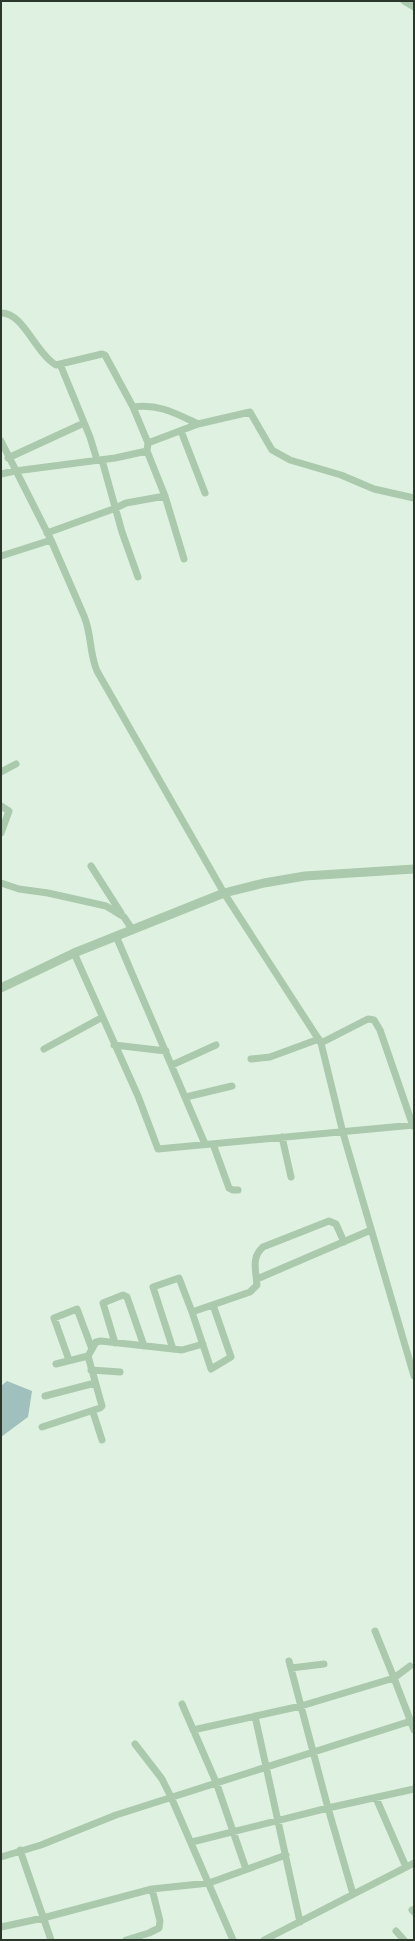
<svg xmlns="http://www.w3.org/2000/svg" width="415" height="1941" font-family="Lato,sans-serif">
  <rect width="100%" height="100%" fill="#dff2e1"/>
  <!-- green -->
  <path fill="#9fc0bd" d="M 7,1381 L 32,1391 L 28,1417 L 1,1437 L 1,1386 Z"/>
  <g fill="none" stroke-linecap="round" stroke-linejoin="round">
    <!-- minor -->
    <path stroke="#abc9ac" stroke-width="7" d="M 404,1 L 414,7
      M 1,313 C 23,312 36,354 56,365 L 102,354 L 105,355 L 133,407 L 148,443
      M 60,364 L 90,437 L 97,460
      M 133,407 C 158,403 177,414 198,424
      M 181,431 L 205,493
      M 1,441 L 51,540 L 84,616 C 92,635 89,652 97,671 L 224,893 L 321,1043 L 343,1133 L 414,1376
      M 8,458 L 84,423
      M 102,460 L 122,532 L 138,577
      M 1,474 L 15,471 L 115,458 L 147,451
      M 47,533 L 116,508 L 126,503 L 165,496
      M 1,556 L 51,540
      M 184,559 L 165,496 L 147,451 L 148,443 L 198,424 L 250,412 L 272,450 L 290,460 L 341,475 L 374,489 L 414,498
      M 1,772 L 16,764
      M 1,806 L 9,811 L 1,833
      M 91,866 L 121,913
      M 1,883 L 19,889 L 48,893 L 106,906 L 124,917 L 132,929
      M 116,936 L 205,1144
      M 74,953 L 138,1096 L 158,1149 L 414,1125
      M 321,1043 L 368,1019 L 374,1020 L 380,1030 L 413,1126
      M 114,1045 L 166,1051
      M 44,1049 L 101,1018
      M 251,1059 L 270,1057 L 319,1039
      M 172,1065 L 216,1045
      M 186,1097 L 232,1086
      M 282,1137 L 291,1177
      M 213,1144 L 229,1188 L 233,1190 L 238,1190
      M 257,1279 L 371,1230
      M 213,1305 L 231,1357 L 211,1369 L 192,1312 L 250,1292 L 257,1285 C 256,1271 251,1257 263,1247 L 329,1221 L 336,1224 L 344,1242
      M 115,1343 L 103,1303 L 123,1295 L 127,1297 L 144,1346
      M 173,1349 L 153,1287 L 179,1278 L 192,1312
      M 69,1360 L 54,1318 L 77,1309 L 92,1349
      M 56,1364 L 88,1356
      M 91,1370 L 120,1372
      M 45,1396 L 95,1383
      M 93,1412 L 102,1440
      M 42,1427 L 100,1408 L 102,1406 L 88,1356 L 96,1342 L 101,1341 L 182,1350 L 203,1344
      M 375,1631 L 394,1678 L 410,1666
      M 289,1661 L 328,1808 L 353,1894
      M 291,1668 L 324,1664
      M 182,1704 L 216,1782 L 246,1869
      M 255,1716 L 300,1922
      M 193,1730 L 301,1706 L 394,1678 L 414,1730
      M 135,1744 L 162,1779 L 171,1797 L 233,1940
      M 376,1798 L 406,1867
      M 192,1842 L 328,1808 L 414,1789
      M 20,1850 L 51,1940
      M 1,1857 L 41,1845 L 116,1815 L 414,1720
      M 412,1910 L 414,1912
      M 1,1927 L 43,1918 L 152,1889 L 209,1883 L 286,1855
      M 396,1931 L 404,1940
      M 126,1940 L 149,1933 L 159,1928 L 160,1921 L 152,1889
      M 264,1940 L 414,1863"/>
    <!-- tertiary -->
    <path stroke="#abc9ac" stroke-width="9" d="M 1,988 L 74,953 L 224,893 L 264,883 L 305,876 L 414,869"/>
  </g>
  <!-- border -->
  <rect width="415" height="1941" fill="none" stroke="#2b372a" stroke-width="4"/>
</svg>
